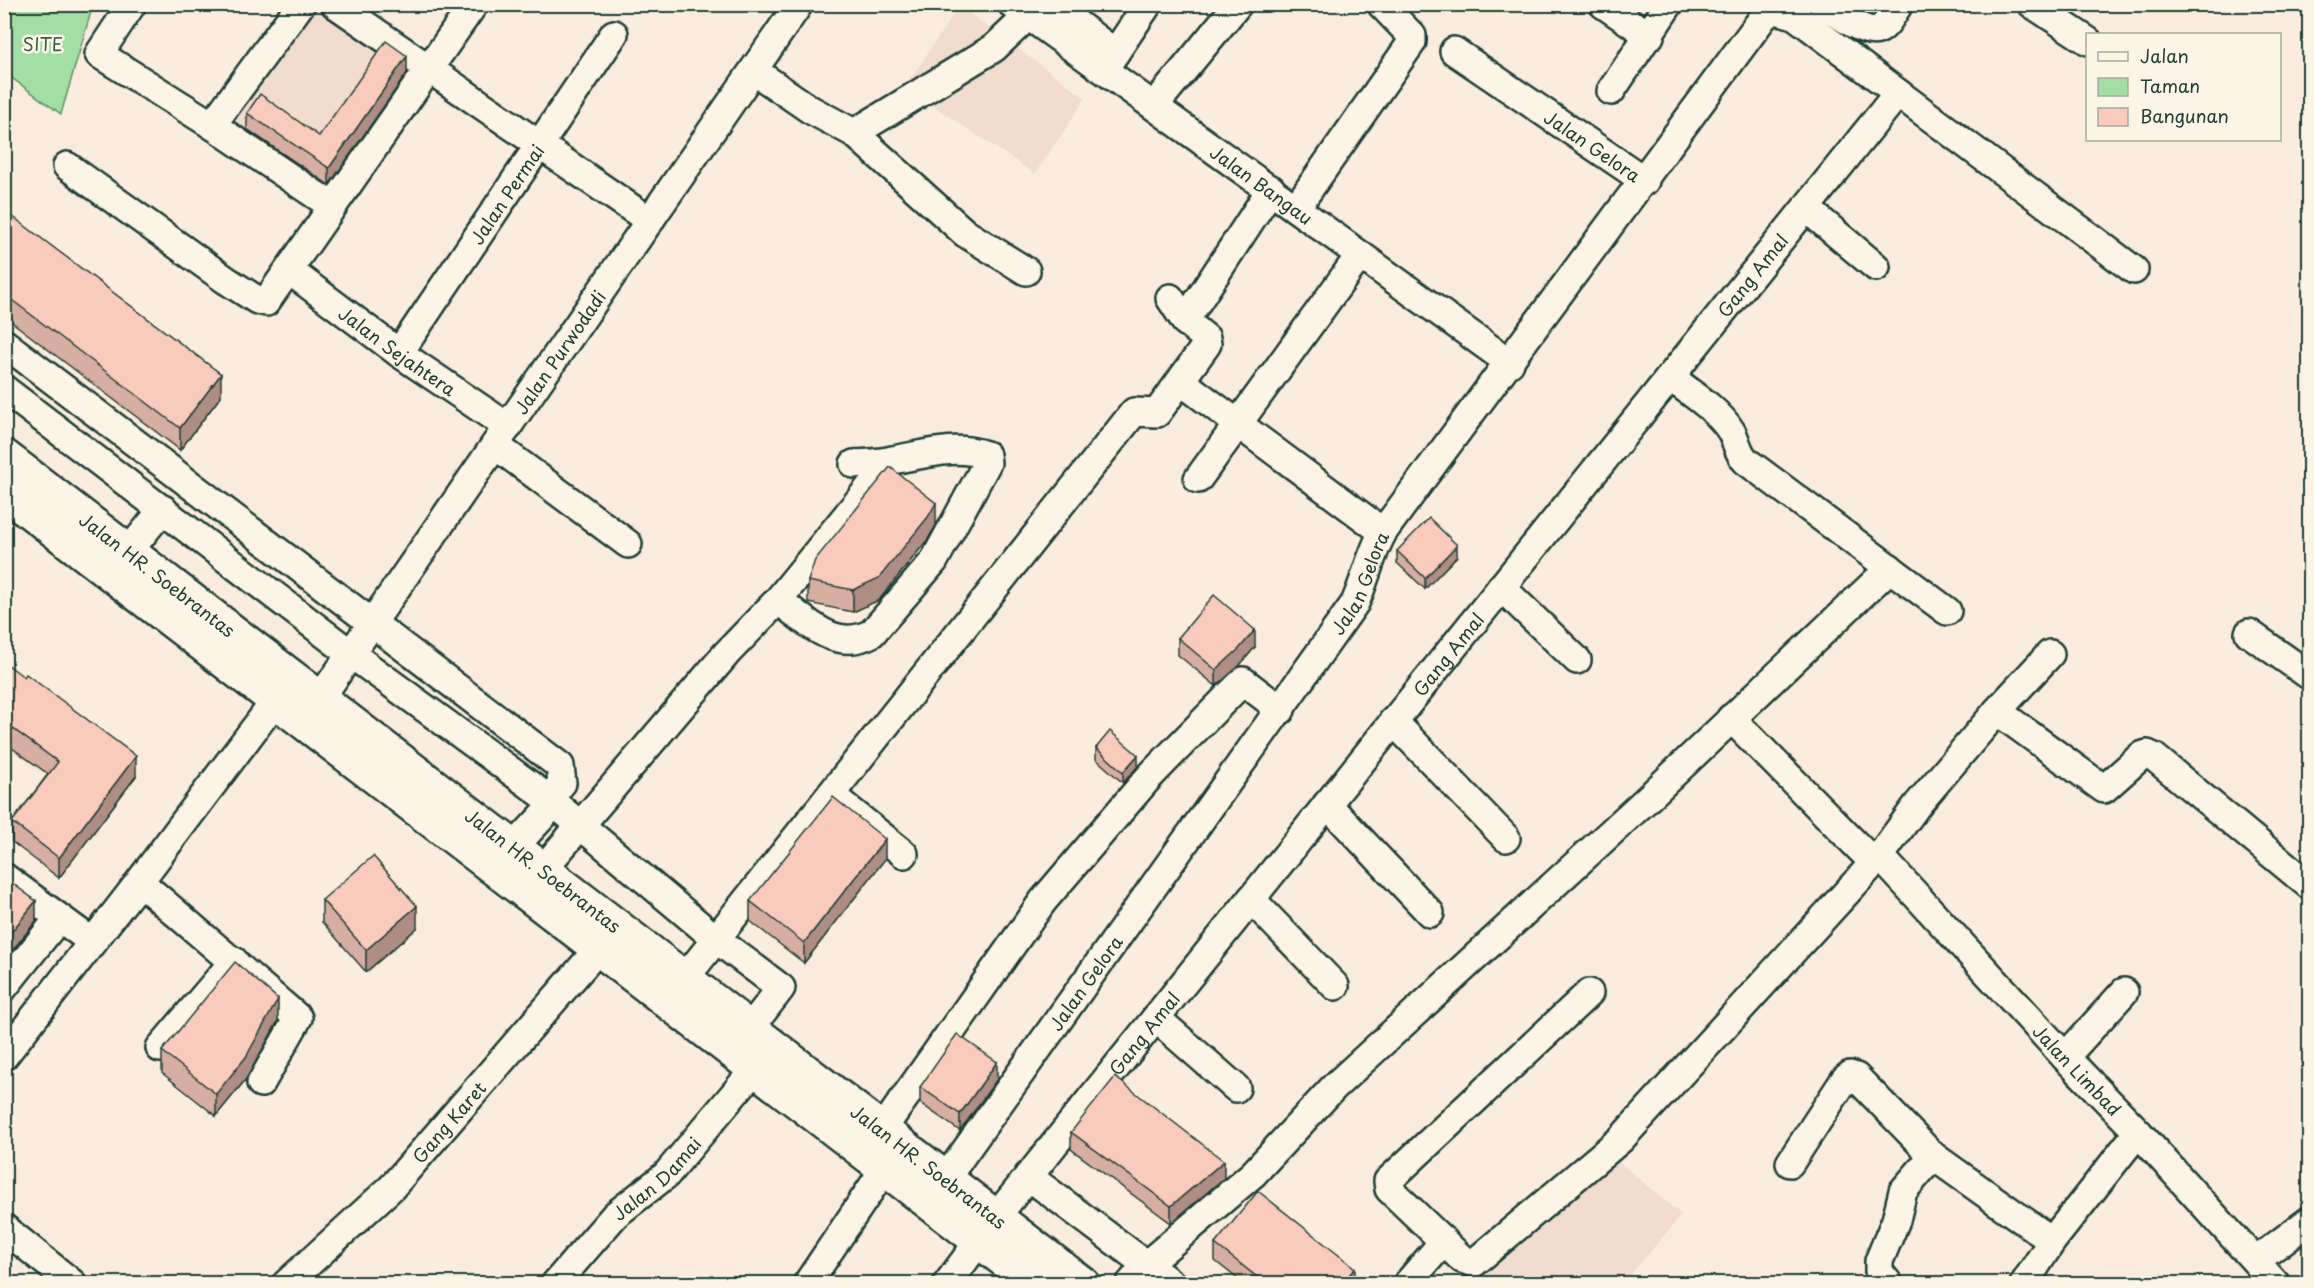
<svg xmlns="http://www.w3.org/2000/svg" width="2314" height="1288" font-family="'Playpen Sans',sans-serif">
  <rect width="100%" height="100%" fill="#fbeddd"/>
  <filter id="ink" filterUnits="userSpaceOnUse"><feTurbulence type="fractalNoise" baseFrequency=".0167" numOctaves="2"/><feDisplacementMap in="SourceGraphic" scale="12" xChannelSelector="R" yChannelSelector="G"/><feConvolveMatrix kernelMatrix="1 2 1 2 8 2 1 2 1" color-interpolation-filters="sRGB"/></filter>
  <g filter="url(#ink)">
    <!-- built -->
    <path fill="#f1dccd" d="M 310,5 L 409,72 L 326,194 L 222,124 Z
      M 959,6 L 1086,98 L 1035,174 L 905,87 Z
      M 1612,1156 L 1682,1215 L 1623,1283 L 1473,1284 L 1522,1232 Z"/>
    <!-- green -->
    <path fill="#a3dfa5" stroke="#618e6c" stroke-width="1.5" d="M 5,4 L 93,5 L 61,114 L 5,73 Z"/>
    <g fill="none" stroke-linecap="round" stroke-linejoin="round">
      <defs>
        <g id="minor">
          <path d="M 132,4 L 99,54 L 212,125 L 332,206"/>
          <path d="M 335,4 L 650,221"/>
          <path id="s1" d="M 1012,4 L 1510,363"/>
          <path d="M 1051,4 L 1115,53"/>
          <path d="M 1603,4 L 1650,36"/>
          <path d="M 1823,4 C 1835,12 1865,35 1878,30 C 1887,26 1893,13 1899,4"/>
          <path d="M 2032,4 L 2088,41"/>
          <path id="s2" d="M 1454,51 L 1645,181"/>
          <path d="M 1105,68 L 1148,4"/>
          <path d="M 754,71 L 811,110 L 854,133 L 994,48 L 1028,16"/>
          <path d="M 1611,91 L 1669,4"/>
          <path d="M 1155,105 L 1238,4"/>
          <path d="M 212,125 L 301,4"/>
          <path d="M 854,133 L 965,233 L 1026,271"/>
          <path d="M 67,166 L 226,280 L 257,300 L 266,302 L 474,4"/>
          <path d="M 1296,208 L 1412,42 L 1412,36 L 1381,4"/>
          <path d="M 1806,208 L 1876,267"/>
          <path id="s3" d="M 290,271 L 399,353 L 508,427"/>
          <path d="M 1185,321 L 1271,189"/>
          <path d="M 4,343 L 560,766 L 562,783 L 549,799"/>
          <path id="s4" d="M 399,353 L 614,34"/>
          <path d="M 1670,377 C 1691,393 1717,409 1731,431 C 1737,441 1737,452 1746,461 L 1947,611"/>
          <path d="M 1182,382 L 1383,532"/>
          <path d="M 4,389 L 351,654 L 549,799 L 716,939 L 781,988 L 750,1028"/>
          <path d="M 495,445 L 628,544"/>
          <path d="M 1198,479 L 1360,255"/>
          <path d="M 128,552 L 163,509"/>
          <path d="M 1501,587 L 1577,660"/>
          <path d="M 778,600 L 891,461"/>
          <path d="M 2249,633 L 2310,676"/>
          <path id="s5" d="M 319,700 L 799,4"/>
          <path d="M 1997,711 L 2104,789 L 2141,756 L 2147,754 L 2154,757 L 2310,886"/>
          <path d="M 1731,718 L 1874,863"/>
          <path d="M 1393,721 L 1506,838"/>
          <path d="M 831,795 L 904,854"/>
          <path d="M 1327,804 L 1430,913"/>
          <path d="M 514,847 L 554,804"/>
          <path id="s6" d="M 1880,856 L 2065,1057 L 2138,1132 L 2276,1284"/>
          <path d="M 543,869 L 727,653 L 778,600 C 807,621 835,653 872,633 L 934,561 L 987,463 L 986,455 C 954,444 924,455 892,460 C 880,463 867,463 854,464"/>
          <path d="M 4,877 L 91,941"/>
          <path d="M 133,890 L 276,700"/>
          <path d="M 1251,899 L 1335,986"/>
          <path d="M 685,978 L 1134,412 L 1157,413 L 1207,344 L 1206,338 L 1185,321 L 1170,298"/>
          <path d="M 4,987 L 59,918"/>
          <path d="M 1589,993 L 1388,1181 L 1389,1189 L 1462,1259 L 1474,1263 L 1621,1139 L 1880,856 L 1918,804 L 1997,711 L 2050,654"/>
          <path d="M 1156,1018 L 1236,1088"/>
          <path d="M 160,1048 L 234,961"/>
          <path d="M 4,1056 L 133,890 L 141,887 L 148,889 L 298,1018 L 261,1083"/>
          <path d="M 2065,1057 L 2124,992"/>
          <path d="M 882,1130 L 1043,901 L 1150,776 L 1243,681 L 1281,710"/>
          <path d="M 1790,1163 L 1845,1079 L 1850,1075 L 1856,1077 L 1933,1156 L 2052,1241"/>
          <path d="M 1028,1176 L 1172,1284"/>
          <path id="s7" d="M 946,1178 L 1355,603 C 1366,578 1370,556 1383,532 L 1765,15 L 1776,10 L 1794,15 L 2134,270"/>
          <path id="s8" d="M 996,1217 L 1898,93"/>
          <path d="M 4,1228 L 73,1284"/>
          <path d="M 2257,1260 L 2310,1220"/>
          <path id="s9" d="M 286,1284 L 392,1187 L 599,948"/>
          <path id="s10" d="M 555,1284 L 615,1215 L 666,1175 L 755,1069"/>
          <path d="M 807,1284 L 885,1168"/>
          <path d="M 947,1284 L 979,1241"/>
          <path d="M 1130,1284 L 1146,1265 L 1253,1174 L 1334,1087 L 1645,801 L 1890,568"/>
          <path d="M 1407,1284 L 1444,1241"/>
          <path d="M 1889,1284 L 1879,1272 L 1879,1261 L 1896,1220 L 1903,1191 L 1933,1156"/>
          <path d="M 2024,1284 L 2052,1241 L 2138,1132"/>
        </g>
        <g id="major">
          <path id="s11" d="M 4,456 L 1083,1284"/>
          <path d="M 4,492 L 1035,1284"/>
        </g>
      </defs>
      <!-- minor casing -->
      <use href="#minor" stroke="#1f3d34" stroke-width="32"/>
      <!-- major casing -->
      <use href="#major" stroke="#1f3d34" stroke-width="38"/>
      <!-- minor -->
      <use href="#minor" stroke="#fcf5e5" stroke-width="27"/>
      <!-- major -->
      <use href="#major" stroke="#fcf5e5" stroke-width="33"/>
    </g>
    <!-- wall -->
    <path fill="#d6afa2" stroke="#1f3d34" stroke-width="1.5" d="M 407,73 L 329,185 L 247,129 L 247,113 L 319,136 Z
      M 4,210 L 221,396 L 180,450 L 4,316 Z
      M 936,525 L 928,539 L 879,600 L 853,612 L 808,603 L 808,581 Z
      M 1397,551 L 1457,556 L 1425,589 L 1397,563 Z
      M 1178,638 L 1255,647 L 1239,666 L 1216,686 L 1178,655 Z
      M 4,662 L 136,776 L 59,878 L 12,842 L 12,822 L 48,774 L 4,742 Z
      M 1096,748 L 1138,766 L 1123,783 L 1096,759 Z
      M 885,859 L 804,963 L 750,921 L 750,901 Z
      M 322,900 L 417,928 L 366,972 L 322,922 Z
      M 278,1021 L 246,1079 L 216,1116 L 162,1073 L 162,1051 Z
      M 997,1079 L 960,1131 L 920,1103 L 920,1087 Z
      M 1071,1132 L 1224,1178 L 1171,1223 L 1071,1149 Z
      M 1215,1244 L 1355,1284 L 1244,1284 L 1215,1261 Z"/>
    <!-- shaded-wall -->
    <path fill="#ae8e84" stroke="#1f3d34" stroke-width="1.5" d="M 407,56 L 407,73 L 329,185 L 329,168 Z
      M 221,374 L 221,396 L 180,450 L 180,428 Z
      M 936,503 L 936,525 L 928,539 L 879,600 L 853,612 L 853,590 Z
      M 1457,545 L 1457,556 L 1425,589 L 1425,578 Z
      M 1255,630 L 1255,647 L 1239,666 L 1216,686 L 1216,670 Z
      M 1138,755 L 1138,766 L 1123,783 L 1123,772 Z
      M 136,756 L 136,776 L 59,878 L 59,858 Z
      M 885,839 L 885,859 L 804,963 L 804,943 Z
      M 36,901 L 36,921 L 4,961 L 4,941 Z
      M 417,906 L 417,928 L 366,972 L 366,950 Z
      M 278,999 L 278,1021 L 246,1079 L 216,1116 L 216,1094 Z
      M 997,1062 L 997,1079 L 960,1131 L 960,1114 Z
      M 1224,1161 L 1224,1178 L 1171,1223 L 1171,1206 Z
      M 1355,1268 L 1355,1284 L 1342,1284 Z"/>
    <!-- building -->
    <path fill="#f9cbbc" stroke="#1f3d34" stroke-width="1.5" d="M 386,41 L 407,56 L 329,168 L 247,113 L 260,94 L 319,136 Z
      M 4,210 L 221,374 L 180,428 L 4,294 Z
      M 890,467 L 936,503 L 928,517 L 879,578 L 853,590 L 808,581 L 815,560 Z
      M 1429,518 L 1457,545 L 1425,578 L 1397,551 Z
      M 1214,595 L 1255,630 L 1239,649 L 1216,670 L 1178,638 Z
      M 4,662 L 24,677 L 26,674 L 136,756 L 59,858 L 12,822 L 58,762 L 4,722 Z
      M 1110,731 L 1138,755 L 1123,772 L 1096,748 Z
      M 833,797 L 885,839 L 804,943 L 750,901 Z
      M 373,856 L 417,906 L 366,950 L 322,900 Z
      M 4,877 L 36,901 L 4,941 Z
      M 235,962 L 278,999 L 246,1057 L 216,1094 L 162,1051 Z
      M 957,1034 L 997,1062 L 960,1114 L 920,1087 Z
      M 1115,1077 L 1224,1161 L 1171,1206 L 1071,1132 Z
      M 1258,1191 L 1355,1268 L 1342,1284 L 1266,1284 L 1215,1244 Z"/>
  </g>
  <g text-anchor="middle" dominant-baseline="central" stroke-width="5" stroke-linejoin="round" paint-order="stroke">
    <!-- park labels -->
    <g font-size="18" fill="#395d4b" stroke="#fcf5e5">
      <text x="43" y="43">SITE</text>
    </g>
    <!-- street labels -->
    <g font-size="18" fill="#1f3d34" stroke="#fcf5e5">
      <text stroke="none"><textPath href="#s2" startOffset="168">Jalan Gelora</textPath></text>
      <text stroke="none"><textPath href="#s1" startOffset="308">Jalan Bangau</textPath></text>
      <text stroke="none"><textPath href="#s4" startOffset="192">Jalan Permai</textPath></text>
      <text stroke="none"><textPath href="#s8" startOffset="1208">Gang Amal</textPath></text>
      <text stroke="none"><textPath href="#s3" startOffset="134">Jalan Sejahtera</textPath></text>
      <text stroke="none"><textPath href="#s5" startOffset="423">Jalan Purwodadi</textPath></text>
      <text stroke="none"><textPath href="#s11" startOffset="194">Jalan HR. Soebrantas</textPath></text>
      <text stroke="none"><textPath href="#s7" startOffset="726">Jalan Gelora</textPath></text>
      <text stroke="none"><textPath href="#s8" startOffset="722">Gang Amal</textPath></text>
      <text stroke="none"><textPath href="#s11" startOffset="680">Jalan HR. Soebrantas</textPath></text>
      <text stroke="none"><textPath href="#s7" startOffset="240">Jalan Gelora</textPath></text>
      <text stroke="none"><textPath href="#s8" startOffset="236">Gang Amal</textPath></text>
      <text stroke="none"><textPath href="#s6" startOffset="291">Jalan Limbad</textPath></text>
      <text stroke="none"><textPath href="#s9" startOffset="230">Gang Karet</textPath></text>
      <text stroke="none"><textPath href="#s11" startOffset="1166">Jalan HR. Soebrantas</textPath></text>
      <text stroke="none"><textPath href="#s10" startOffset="147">Jalan Damai</textPath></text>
    </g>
  </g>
  <!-- margin -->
  <rect width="2314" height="1288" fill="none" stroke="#fcf5e5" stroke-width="24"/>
  <rect x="12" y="12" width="2290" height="1264" fill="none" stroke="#1f3d34" stroke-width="2" filter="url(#ink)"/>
  <!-- legend -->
  <rect x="2086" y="33" width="195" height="108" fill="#fcf5e5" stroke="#a4ab9e" stroke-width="1.5"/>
  <rect x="2098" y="52" width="30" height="9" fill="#fcf5e5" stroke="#a4ab9e" stroke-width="1.5"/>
  <text x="2140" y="63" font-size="18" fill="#1f3d34">Jalan</text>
  <rect x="2098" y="78" width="30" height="18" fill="#a3dfa5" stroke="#a4ab9e" stroke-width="1.5"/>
  <text x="2140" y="93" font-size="18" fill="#1f3d34">Taman</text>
  <rect x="2098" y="108" width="30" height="18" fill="#f9cbbc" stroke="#a4ab9e" stroke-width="1.5"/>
  <text x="2140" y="123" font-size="18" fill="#1f3d34">Bangunan</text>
</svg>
